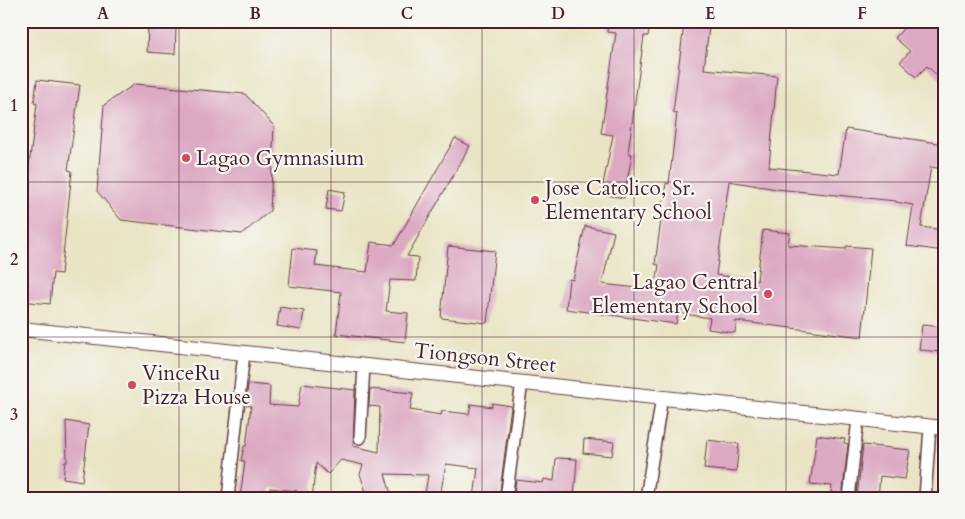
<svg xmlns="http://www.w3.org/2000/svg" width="965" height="519" font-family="Cardo,serif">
  <rect width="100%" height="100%" fill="#f6f6f2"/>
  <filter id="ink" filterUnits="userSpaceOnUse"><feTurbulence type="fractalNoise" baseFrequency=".02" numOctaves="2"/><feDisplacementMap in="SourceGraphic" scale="10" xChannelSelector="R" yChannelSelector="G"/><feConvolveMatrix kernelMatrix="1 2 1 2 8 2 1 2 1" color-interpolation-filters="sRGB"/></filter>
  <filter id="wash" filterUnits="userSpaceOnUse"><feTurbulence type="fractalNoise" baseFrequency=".0096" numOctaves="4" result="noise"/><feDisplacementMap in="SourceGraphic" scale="20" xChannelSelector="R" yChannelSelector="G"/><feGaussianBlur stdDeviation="1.12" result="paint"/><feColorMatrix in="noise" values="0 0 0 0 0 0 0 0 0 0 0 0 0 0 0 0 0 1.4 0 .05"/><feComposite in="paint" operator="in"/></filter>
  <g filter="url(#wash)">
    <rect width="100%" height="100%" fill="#eae4c5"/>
    <g id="blocks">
      <!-- building -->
      <path fill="#dca8c2" d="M 608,21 L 650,21 L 648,36 L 644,36 L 628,153 L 632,154 L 624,198 L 601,194 L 613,135 L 601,133 L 616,33 L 607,32 Z
        M 910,21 L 944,21 L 944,82 L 927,66 L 916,77 L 900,62 L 910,51 L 895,38 Z
        M 684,24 L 709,27 L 704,69 L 777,76 L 769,167 L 839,174 L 846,129 L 944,144 L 942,169 L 931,167 L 921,227 L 944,230 L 944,251 L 907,246 L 913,205 L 896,202 L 896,201 L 776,189 L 729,181 L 716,275 L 757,281 L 763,230 L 790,233 L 788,245 L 846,249 L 846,246 L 871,248 L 862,337 L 736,321 L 735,333 L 708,329 L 710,318 L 678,313 L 676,324 L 566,309 L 569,279 L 573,280 L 585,226 L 614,232 L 602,284 L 655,290 L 659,265 L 655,264 L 666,183 L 669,184 L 677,113 L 673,112 Z
        M 148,26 L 176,27 L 175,54 L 147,52 Z
        M 37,80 L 80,85 L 68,170 L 72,171 L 61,274 L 53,273 L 50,304 L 21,301 L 21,227 L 37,104 L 34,103 Z
        M 135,84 L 245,94 L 274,126 L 270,211 L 242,234 L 121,220 L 97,191 L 104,105 Z
        M 455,138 L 470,146 L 407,256 L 418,257 L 416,281 L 390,280 L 386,311 L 408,313 L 405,342 L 336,334 L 341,292 L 289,286 L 293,248 L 317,251 L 315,266 L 367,272 L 371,242 L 394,245 Z
        M 329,189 L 345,192 L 341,211 L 326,209 Z
        M 448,246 L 495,251 L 487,323 L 441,318 Z
        M 280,307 L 304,311 L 301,330 L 277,326 Z
        M 922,325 L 944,327 L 942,352 L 919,350 Z
        M 248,384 L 270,386 L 269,405 L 298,407 L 302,384 L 355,390 L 353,446 L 379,452 L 380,407 L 369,406 L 370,389 L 413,393 L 410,410 L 441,415 L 442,411 L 469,414 L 471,404 L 492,407 L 492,403 L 511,406 L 499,498 L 474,498 L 478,468 L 446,464 L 440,496 L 425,494 L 428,475 L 385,474 L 391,494 L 380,498 L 368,498 L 360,474 L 363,465 L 341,460 L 328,474 L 316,463 L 312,498 L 296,496 L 297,491 L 270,488 L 269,498 L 240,498 L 245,461 L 241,461 L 244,446 L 246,446 L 251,406 L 246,405 Z
        M 66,421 L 89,425 L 82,481 L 63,478 L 65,462 L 67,462 Z
        M 817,435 L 845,439 L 844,443 L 848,444 L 842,498 L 830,498 L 832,486 L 810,484 Z
        M 584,439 L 614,442 L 612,456 L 583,453 Z
        M 707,440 L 739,444 L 736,472 L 704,469 Z
        M 863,445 L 910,450 L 905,479 L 880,476 L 878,498 L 857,498 Z
        M 556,458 L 577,459 L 574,498 L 540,494 L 539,498 L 527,498 L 527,496 L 514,494 L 516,480 L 543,483 L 544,479 L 554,481 Z"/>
    </g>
  </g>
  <g filter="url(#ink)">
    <use href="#blocks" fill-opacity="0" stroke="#623d42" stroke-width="1"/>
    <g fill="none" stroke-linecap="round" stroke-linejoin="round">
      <defs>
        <path id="minor" d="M 360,438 L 364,365
          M 228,498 L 244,353
          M 506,498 L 522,382
          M 646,498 L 662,397
          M 849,498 L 858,419
          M 925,498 L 930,427"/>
        <path id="tertiary" d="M 21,329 L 944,428"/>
      </defs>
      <!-- minor casing -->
      <use href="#minor" stroke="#623d42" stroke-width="14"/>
      <!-- tertiary casing -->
      <use href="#tertiary" stroke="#623d42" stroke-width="16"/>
      <!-- minor -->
      <use href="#minor" stroke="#fff" stroke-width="11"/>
      <!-- tertiary -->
      <use href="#tertiary" stroke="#fff" stroke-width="14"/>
    </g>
  </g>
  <!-- grid -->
  <path fill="none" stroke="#4a1f2b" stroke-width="1" stroke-opacity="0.55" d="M 179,21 L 179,498M 331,21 L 331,498M 482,21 L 482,498M 634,21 L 634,498M 786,21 L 786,498M 21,182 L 944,182M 21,337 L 944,337"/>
  <!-- markers -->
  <g fill="#d1495b" stroke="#f6f6f2" stroke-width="2">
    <circle cx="186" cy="158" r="5"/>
    <circle cx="535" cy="200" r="5"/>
    <circle cx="768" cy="294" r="5"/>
    <circle cx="132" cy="385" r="5"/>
  </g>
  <g text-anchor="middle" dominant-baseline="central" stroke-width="4.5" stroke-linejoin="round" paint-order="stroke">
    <!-- poi labels -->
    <g font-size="21" fill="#4a1f2b" stroke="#f6f6f2" text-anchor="start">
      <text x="196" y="158">Lagao Gymnasium</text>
      <text x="545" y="188">Jose Catolico, Sr.<tspan x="545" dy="24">Elementary School</tspan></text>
      <text x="758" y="282" text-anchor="end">Lagao Central<tspan x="758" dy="24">Elementary School</tspan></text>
      <text x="142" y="373">VinceRu<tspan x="142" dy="24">Pizza House</tspan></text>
    </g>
    <!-- street labels -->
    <g font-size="21" fill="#4a1f2b" stroke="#f6f6f2">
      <text transform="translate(485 358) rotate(6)">Tiongson Street</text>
    </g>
  </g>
  <!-- margin -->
  <rect width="965" height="519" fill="none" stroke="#f6f6f2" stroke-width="55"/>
  <rect x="28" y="28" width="910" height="464" fill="none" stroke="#4a1f2b" stroke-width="2"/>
  <g font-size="16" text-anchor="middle" font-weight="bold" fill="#4a1f2b">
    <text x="103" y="19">A</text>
    <text x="255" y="19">B</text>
    <text x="407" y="19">C</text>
    <text x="558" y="19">D</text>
    <text x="710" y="19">E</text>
    <text x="862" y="19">F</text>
    <text x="14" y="111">1</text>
    <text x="14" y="265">2</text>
    <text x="14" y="420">3</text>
  </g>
</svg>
